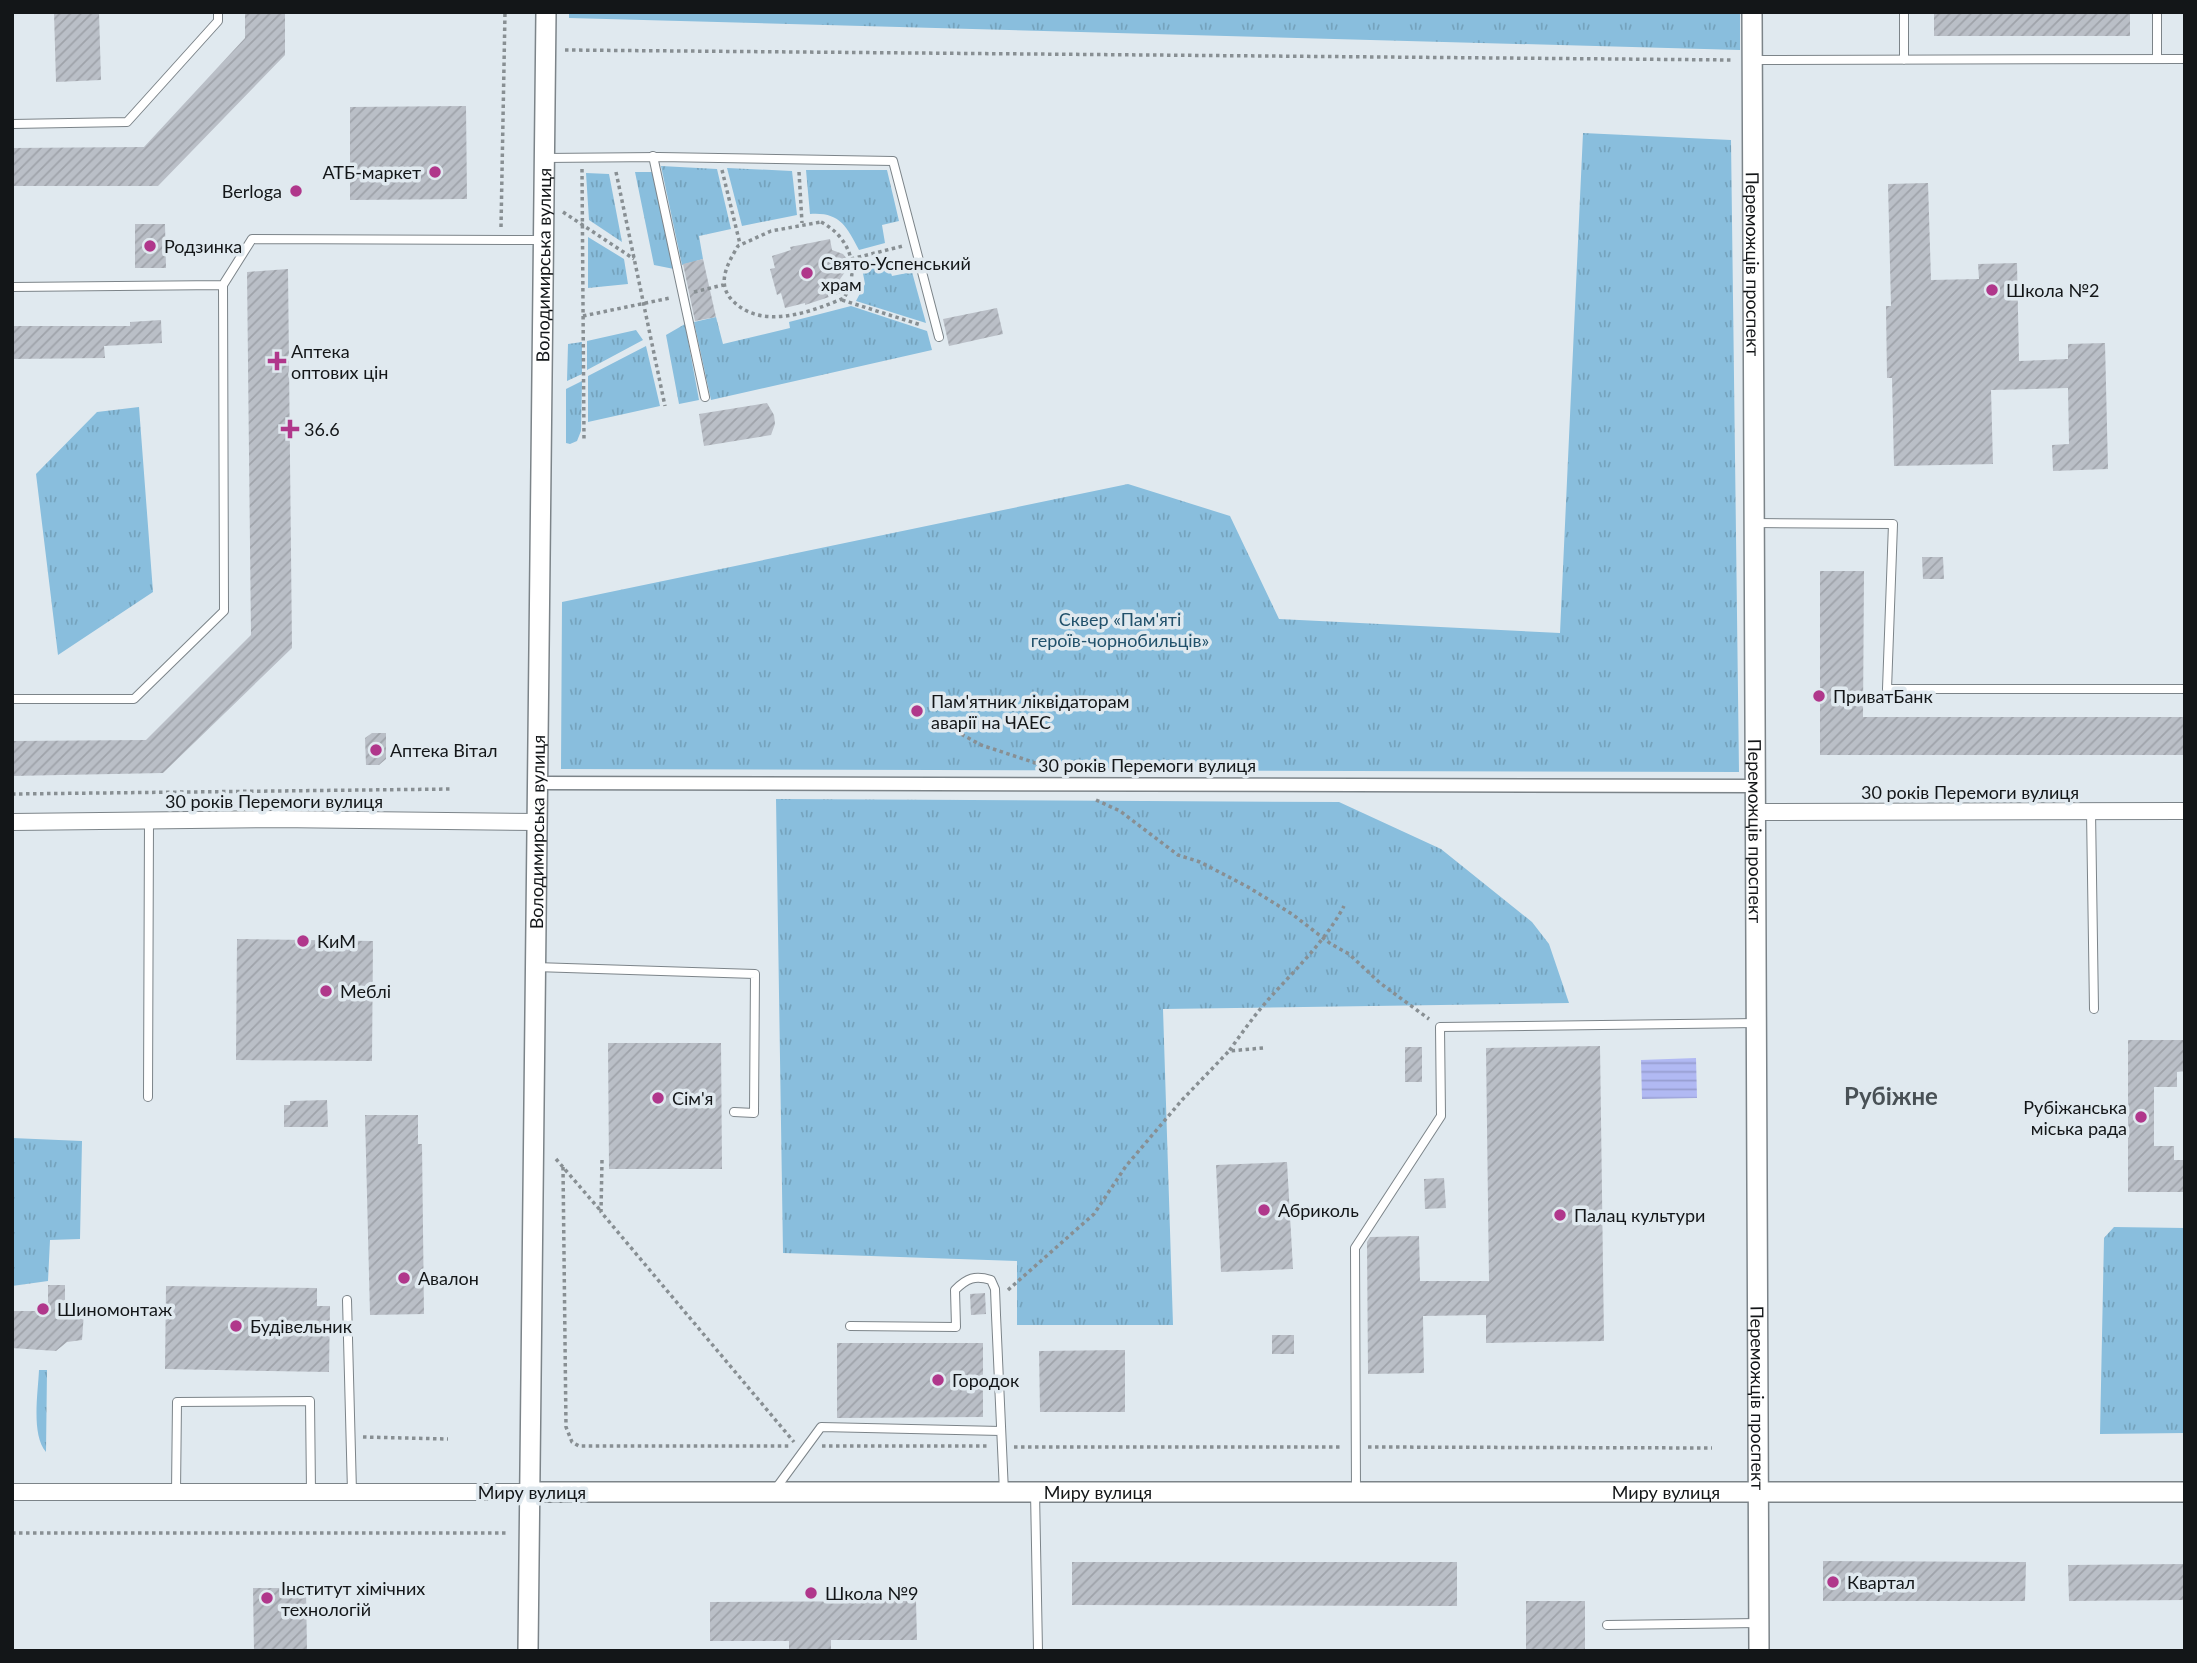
<svg xmlns="http://www.w3.org/2000/svg" width="2197" height="1663" font-family="Lato,sans-serif">
  <defs>
    <pattern id="grass-tufts" width="24" height="20" patternUnits="userSpaceOnUse" patternTransform="scale(1.75)"><rect width="24" height="20" fill="#89bedd"/><path d="M3 7l-1-3M5 7V3M7 7l1-3M15 17l-1-3M17 17v-4M19 17l1-3" fill="none" stroke="#75a3bd"/></pattern>
    <pattern id="water-rules" width="6" height="5" patternUnits="userSpaceOnUse" patternTransform="scale(1.75)"><rect width="6" height="5" fill="#b1b9f3"/><path d="M0 2.5h6" fill="none" stroke="#979ed0"/></pattern>
    <pattern id="building-hatch" width="6" height="6" patternUnits="userSpaceOnUse" patternTransform="scale(1.75)"><rect width="6" height="6" fill="#babfc7"/><path d="M-1 1l2-2M0 6l6-6M5 7l2-2" fill="none" stroke="#9fa3aa"/></pattern>
  </defs>
  <rect width="100%" height="100%" fill="#e0e9ef"/>
  <!-- grass -->
  <path fill="url(#grass-tufts)" d="M 569,12 L 1740,12 L 1740,50 L 569,18 Z
    M 1583,133 L 1731,140 L 1739,772 L 561,769 L 562,602 L 1128,484 L 1230,516 L 1279,619 L 1560,633 Z
    M 661,166 L 717,169 L 731,229 L 699,236 L 703,259 L 682,265 Z
    M 727,168 L 792,171 L 797,215 L 742,226 Z
    M 806,170 L 887,170 L 899,221 L 882,225 L 885,243 L 859,250 C 846,225 839,212 810,214 Z
    M 635,172 L 653,172 L 674,269 L 654,265 Z
    M 586,173 L 609,174 L 622,242 L 589,220 Z
    M 588,237 L 624,259 L 628,284 L 588,288 Z
    M 886,258 L 892,276 L 912,272 L 926,323 L 856,301 L 865,284 L 861,263 Z
    M 851,306 L 927,331 L 932,350 L 711,400 L 694,322 L 716,317 L 723,344 L 790,328 L 789,322 Z
    M 685,324 L 699,400 L 679,404 L 666,335 Z
    M 636,330 L 643,340 L 587,370 L 587,341 Z
    M 582,342 L 582,374 L 567,381 L 568,344 Z
    M 646,346 L 660,406 L 588,422 L 588,376 Z
    M 582,381 L 581,431 L 577,441 L 570,444 L 566,443 L 566,389 Z
    M 139,407 L 153,592 L 58,655 L 36,474 L 97,412 Z
    M 776,799 L 1339,802 L 1441,849 L 1532,922 L 1549,944 L 1569,1003 L 1163,1009 L 1173,1325 L 1017,1325 L 1017,1261 L 783,1253 Z
    M 12,1138 L 82,1141 L 80,1239 L 50,1240 L 48,1281 L 12,1286 Z
    M 2114,1227 L 2185,1228 L 2185,1433 L 2100,1434 L 2104,1238 Z
    M 39,1370 L 47,1370 L 46,1452 C 31,1435 38,1393 39,1370 Z"/>
  <!-- water -->
  <path fill="url(#water-rules)" d="M 1696,1058 L 1697,1098 L 1642,1099 L 1641,1060 Z"/>
  <!-- building -->
  <path fill="url(#building-hatch)" d="M 54,12 L 99,12 L 101,80 L 56,82 Z
    M 245,12 L 285,12 L 285,55 L 158,186 L 12,186 L 12,148 L 144,147 L 245,38 Z
    M 1934,12 L 2130,12 L 2130,36 L 1934,36 Z
    M 466,106 L 467,199 L 350,200 L 350,107 Z
    M 1928,183 L 1931,280 L 1979,279 L 1978,264 L 2017,263 L 2019,361 L 2068,359 L 2068,344 L 2105,343 L 2108,469 L 2053,471 L 2052,445 L 2069,444 L 2068,388 L 1991,390 L 1993,464 L 1894,466 L 1892,378 L 1887,378 L 1886,306 L 1891,306 L 1888,184 Z
    M 135,224 L 165,224 L 166,268 L 135,268 Z
    M 830,239 L 832,250 L 843,254 L 848,260 L 848,268 L 840,279 L 844,292 L 805,305 L 805,303 L 785,308 L 781,293 L 777,295 L 770,269 L 775,268 L 772,256 L 791,250 L 790,247 Z
    M 703,259 L 716,317 L 695,321 L 683,264 Z
    M 288,269 L 292,648 L 163,773 L 12,776 L 12,741 L 146,740 L 251,635 L 247,272 Z
    M 997,308 L 1003,334 L 949,346 L 943,319 Z
    M 161,320 L 162,343 L 104,346 L 105,358 L 12,359 L 12,326 L 130,326 L 130,322 Z
    M 767,403 L 774,415 L 775,424 L 771,435 L 704,446 L 699,414 Z
    M 1922,557 L 1943,557 L 1944,579 L 1923,579 Z
    M 1820,571 L 1864,571 L 1863,717 L 2185,717 L 2185,755 L 1820,755 Z
    M 372,733 L 386,733 L 386,759 L 379,765 L 366,765 L 365,738 Z
    M 237,939 L 373,941 L 372,1061 L 236,1060 Z
    M 2128,1040 L 2185,1040 L 2185,1071 L 2177,1072 L 2177,1087 L 2154,1087 L 2154,1146 L 2174,1146 L 2174,1160 L 2185,1160 L 2185,1192 L 2128,1192 Z
    M 608,1043 L 721,1043 L 722,1169 L 609,1169 Z
    M 1600,1046 L 1604,1341 L 1486,1343 L 1486,1315 L 1423,1316 L 1424,1373 L 1368,1374 L 1367,1242 L 1370,1237 L 1419,1236 L 1420,1281 L 1489,1281 L 1486,1048 Z
    M 1405,1047 L 1422,1047 L 1422,1082 L 1405,1082 Z
    M 327,1100 L 328,1127 L 284,1127 L 284,1105 L 290,1105 L 290,1101 Z
    M 365,1115 L 418,1115 L 418,1144 L 422,1144 L 424,1314 L 370,1315 Z
    M 1287,1162 L 1293,1269 L 1221,1272 L 1216,1165 Z
    M 1444,1178 L 1446,1208 L 1425,1209 L 1424,1179 Z
    M 48,1285 L 65,1285 L 65,1312 L 84,1312 L 82,1340 L 67,1342 L 56,1351 L 12,1348 L 12,1311 L 48,1311 Z
    M 166,1286 L 317,1288 L 317,1306 L 330,1306 L 329,1372 L 165,1369 Z
    M 985,1293 L 986,1314 L 971,1315 L 970,1294 Z
    M 1272,1335 L 1294,1335 L 1294,1354 L 1272,1354 Z
    M 837,1343 L 983,1343 L 983,1417 L 837,1418 Z
    M 1125,1350 L 1125,1412 L 1040,1412 L 1039,1351 Z
    M 1823,1561 L 2026,1562 L 2025,1601 L 1823,1601 Z
    M 1072,1562 L 1457,1562 L 1457,1606 L 1072,1605 Z
    M 2185,1564 L 2185,1600 L 2069,1601 L 2068,1565 Z
    M 253,1588 L 306,1588 L 307,1651 L 254,1651 Z
    M 916,1601 L 917,1640 L 831,1640 L 831,1651 L 789,1651 L 789,1641 L 710,1641 L 710,1602 Z
    M 1526,1601 L 1585,1601 L 1585,1651 L 1526,1651 Z"/>
  <g fill="none" stroke-linecap="round" stroke-linejoin="round">
    <defs>
      <path id="service" d="M 1904,12 L 1904,60
        M 2157,12 L 2157,59
        M 1754,60 L 2185,59
        M 12,124 L 127,122 L 218,21 L 218,12
        M 653,156 L 705,397
        M 544,158 L 659,157 L 893,161 L 939,337
        M 12,287 L 223,285 L 252,239 L 543,240
        M 1755,523 L 1893,524 L 1887,689 L 2185,689
        M 12,699 L 134,699 L 224,611 L 223,285
        M 2091,811 L 2094,1009
        M 535,967 L 755,974 L 754,1113 L 734,1112
        M 148,1097 L 149,821
        M 347,1300 L 352,1492
        M 850,1326 L 956,1327 L 955,1290 C 967,1278 975,1275 991,1280 L 995,1289 L 996,1315 L 1004,1492
        M 774,1491 L 821,1427 L 1001,1431
        M 176,1492 L 177,1402 L 310,1401 L 311,1492
        M 1035,1492 L 1038,1651
        M 1356,1492 L 1355,1248 L 1441,1116 L 1440,1027 L 1757,1023
        M 1607,1625 L 1758,1623"/>
      <path id="pedestrian" d="M 537,783 L 1756,786"/>
      <path id="minor" d="M 1756,812 L 2185,811
        M 12,822 L 276,819 L 537,822
        M 12,1492 L 528,1492"/>
      <g id="tertiary">
        <path id="s1" d="M 1752,12 L 1759,1651"/>
        <path id="s2" d="M 528,1492 L 2185,1492"/>
        <path id="s3" d="M 528,1651 L 546,12"/>
      </g>
    </defs>
    <!-- service casing -->
    <use href="#service" stroke="#7c8489" stroke-width="10"/>
    <!-- pedestrian casing -->
    <use href="#pedestrian" stroke="#7c8489" stroke-width="15"/>
    <!-- minor casing -->
    <use href="#minor" stroke="#7c8489" stroke-width="18"/>
    <!-- tertiary casing -->
    <use href="#tertiary" stroke="#7c8489" stroke-width="22"/>
    <!-- path -->
    <path stroke="#888f93" stroke-width="3.5" stroke-dasharray="3.5 3.5" stroke-linecap="butt" d="M 565,50 L 1733,60
      M 582,169 L 584,440
      M 722,170 L 740,244
      M 616,172 L 665,406
      M 799,172 L 802,223
      M 563,212 L 634,259
      M 821,222 C 850,237 861,269 844,298 C 811,312 761,331 732,300 C 716,283 728,263 738,246 L 771,231 Z
      M 501,227 L 505,12
      M 851,259 L 903,246
      M 694,292 L 723,285
      M 842,300 L 921,325
      M 583,316 L 670,298
      M 943,724 L 981,745 L 1051,768
      M 12,794 L 451,789
      M 1096,800 L 1120,811 L 1178,855 L 1200,862 L 1248,887 L 1292,914 L 1331,944 L 1349,954 L 1380,983 L 1429,1019
      M 1263,1048 L 1229,1051 C 1244,1030 1259,1009 1276,991 C 1301,964 1327,938 1344,906
      M 556,1159 L 600,1210
      M 602,1160 L 601,1212 L 794,1442
      M 563,1167 L 566,1427 L 572,1442 L 579,1446 L 790,1446
      M 1008,1290 L 1094,1214 L 1126,1166 L 1182,1100 L 1229,1051
      M 363,1437 L 448,1439
      M 822,1446 L 989,1446
      M 1014,1447 L 1343,1447
      M 1368,1447 L 1712,1448
      M 12,1533 L 507,1533"/>
    <!-- service -->
    <use href="#service" stroke="#fff" stroke-width="8"/>
    <!-- pedestrian -->
    <use href="#pedestrian" stroke="#fff" stroke-width="12"/>
    <!-- minor -->
    <use href="#minor" stroke="#fff" stroke-width="16"/>
    <!-- tertiary -->
    <use href="#tertiary" stroke="#fff" stroke-width="19"/>
  </g>
  <!-- markers -->
  <g fill="#b0378b" stroke="#e0e9ef" stroke-width="2.5">
    <circle cx="435" cy="172" r="7"/>
    <circle cx="296" cy="191" r="7"/>
    <circle cx="150" cy="246" r="7"/>
    <circle cx="807" cy="273" r="7"/>
    <circle cx="1992" cy="290" r="7"/>
    <path d="M273.5 350.5h7v7h7v7h-7v7h-7v-7h-7v-7h7z"/>
    <path d="M286.5 418.5h7v7h7v7h-7v7h-7v-7h-7v-7h7z"/>
    <circle cx="1819" cy="696" r="7"/>
    <circle cx="917" cy="711" r="7"/>
    <circle cx="376" cy="750" r="7"/>
    <circle cx="303" cy="941" r="7"/>
    <circle cx="326" cy="991" r="7"/>
    <circle cx="658" cy="1098" r="7"/>
    <circle cx="2141" cy="1117" r="7"/>
    <circle cx="1264" cy="1210" r="7"/>
    <circle cx="1560" cy="1215" r="7"/>
    <circle cx="404" cy="1278" r="7"/>
    <circle cx="43" cy="1309" r="7"/>
    <circle cx="236" cy="1326" r="7"/>
    <circle cx="938" cy="1380" r="7"/>
    <circle cx="1833" cy="1582" r="7"/>
    <circle cx="811" cy="1593" r="7"/>
    <circle cx="267" cy="1598" r="7"/>
  </g>
  <g text-anchor="middle" dominant-baseline="central" stroke-width="7" stroke-linejoin="round" paint-order="stroke">
    <!-- poi labels -->
    <g font-size="18" fill="#131618" stroke="#e0e9ef" text-anchor="start">
      <text x="421" y="172" text-anchor="end">АТБ-маркет</text>
      <text x="282" y="191" text-anchor="end">Berloga</text>
      <text x="164" y="246">Родзинка</text>
      <text x="821" y="263">Свято-Успенський<tspan x="821" dy="21">храм</tspan></text>
      <text x="2006" y="290">Школа №2</text>
      <text x="291" y="351">Аптека<tspan x="291" dy="21">оптових цін</tspan></text>
      <text x="304" y="429">36.6</text>
      <text x="1833" y="696">ПриватБанк</text>
      <text x="931" y="701">Пам'ятник ліквідаторам<tspan x="931" dy="21">аварії на ЧАЕС</tspan></text>
      <text x="390" y="750">Аптека Вітал</text>
      <text x="317" y="941">КиМ</text>
      <text x="340" y="991">Меблі</text>
      <text x="672" y="1098">Сім'я</text>
      <text x="2127" y="1107" text-anchor="end">Рубіжанська<tspan x="2127" dy="21">міська рада</tspan></text>
      <text x="1278" y="1210">Абриколь</text>
      <text x="1574" y="1215">Палац культури</text>
      <text x="418" y="1278">Авалон</text>
      <text x="57" y="1309">Шиномонтаж</text>
      <text x="250" y="1326">Будівельник</text>
      <text x="952" y="1380">Городок</text>
      <text x="1847" y="1582">Квартал</text>
      <text x="281" y="1588">Інститут хімічних<tspan x="281" dy="21">технологій</tspan></text>
      <text x="825" y="1593">Школа №9</text>
    </g>
    <!-- street labels -->
    <g font-size="18" fill="#131618" stroke="#e0e9ef">
      <text stroke="none"><textPath href="#s3" startOffset="1386">Володимирська вулиця</textPath></text>
      <text stroke="none"><textPath href="#s1" startOffset="252">Переможців проспект</textPath></text>
      <text x="1147" y="765">30 років Перемоги вулиця</text>
      <text x="1970" y="792">30 років Перемоги вулиця</text>
      <text x="274" y="801">30 років Перемоги вулиця</text>
      <text stroke="none"><textPath href="#s1" startOffset="819">Переможців проспект</textPath></text>
      <text stroke="none"><textPath href="#s3" startOffset="819">Володимирська вулиця</textPath></text>
      <text stroke="none"><textPath href="#s1" startOffset="1386">Переможців проспект</textPath></text>
      <text x="532" y="1492">Миру вулиця</text>
      <text stroke="none"><textPath href="#s2" startOffset="570">Миру вулиця</textPath></text>
      <text stroke="none"><textPath href="#s2" startOffset="1138">Миру вулиця</textPath></text>
    </g>
    <!-- park labels -->
    <g font-size="18" fill="#21516b" stroke="#e0e9ef">
      <text x="1120" y="619">Сквер «Пам'яті<tspan x="1120" dy="21">героїв-чорнобильців»</tspan></text>
    </g>
    <!-- district labels -->
    <g font-size="24" font-weight="bold" fill="#495156" stroke="#e0e9ef">
      <text x="1891" y="1095">Рубіжне</text>
    </g>
  </g>
  <!-- border -->
  <rect width="2197" height="1663" fill="none" stroke="#131618" stroke-width="28"/>
</svg>
